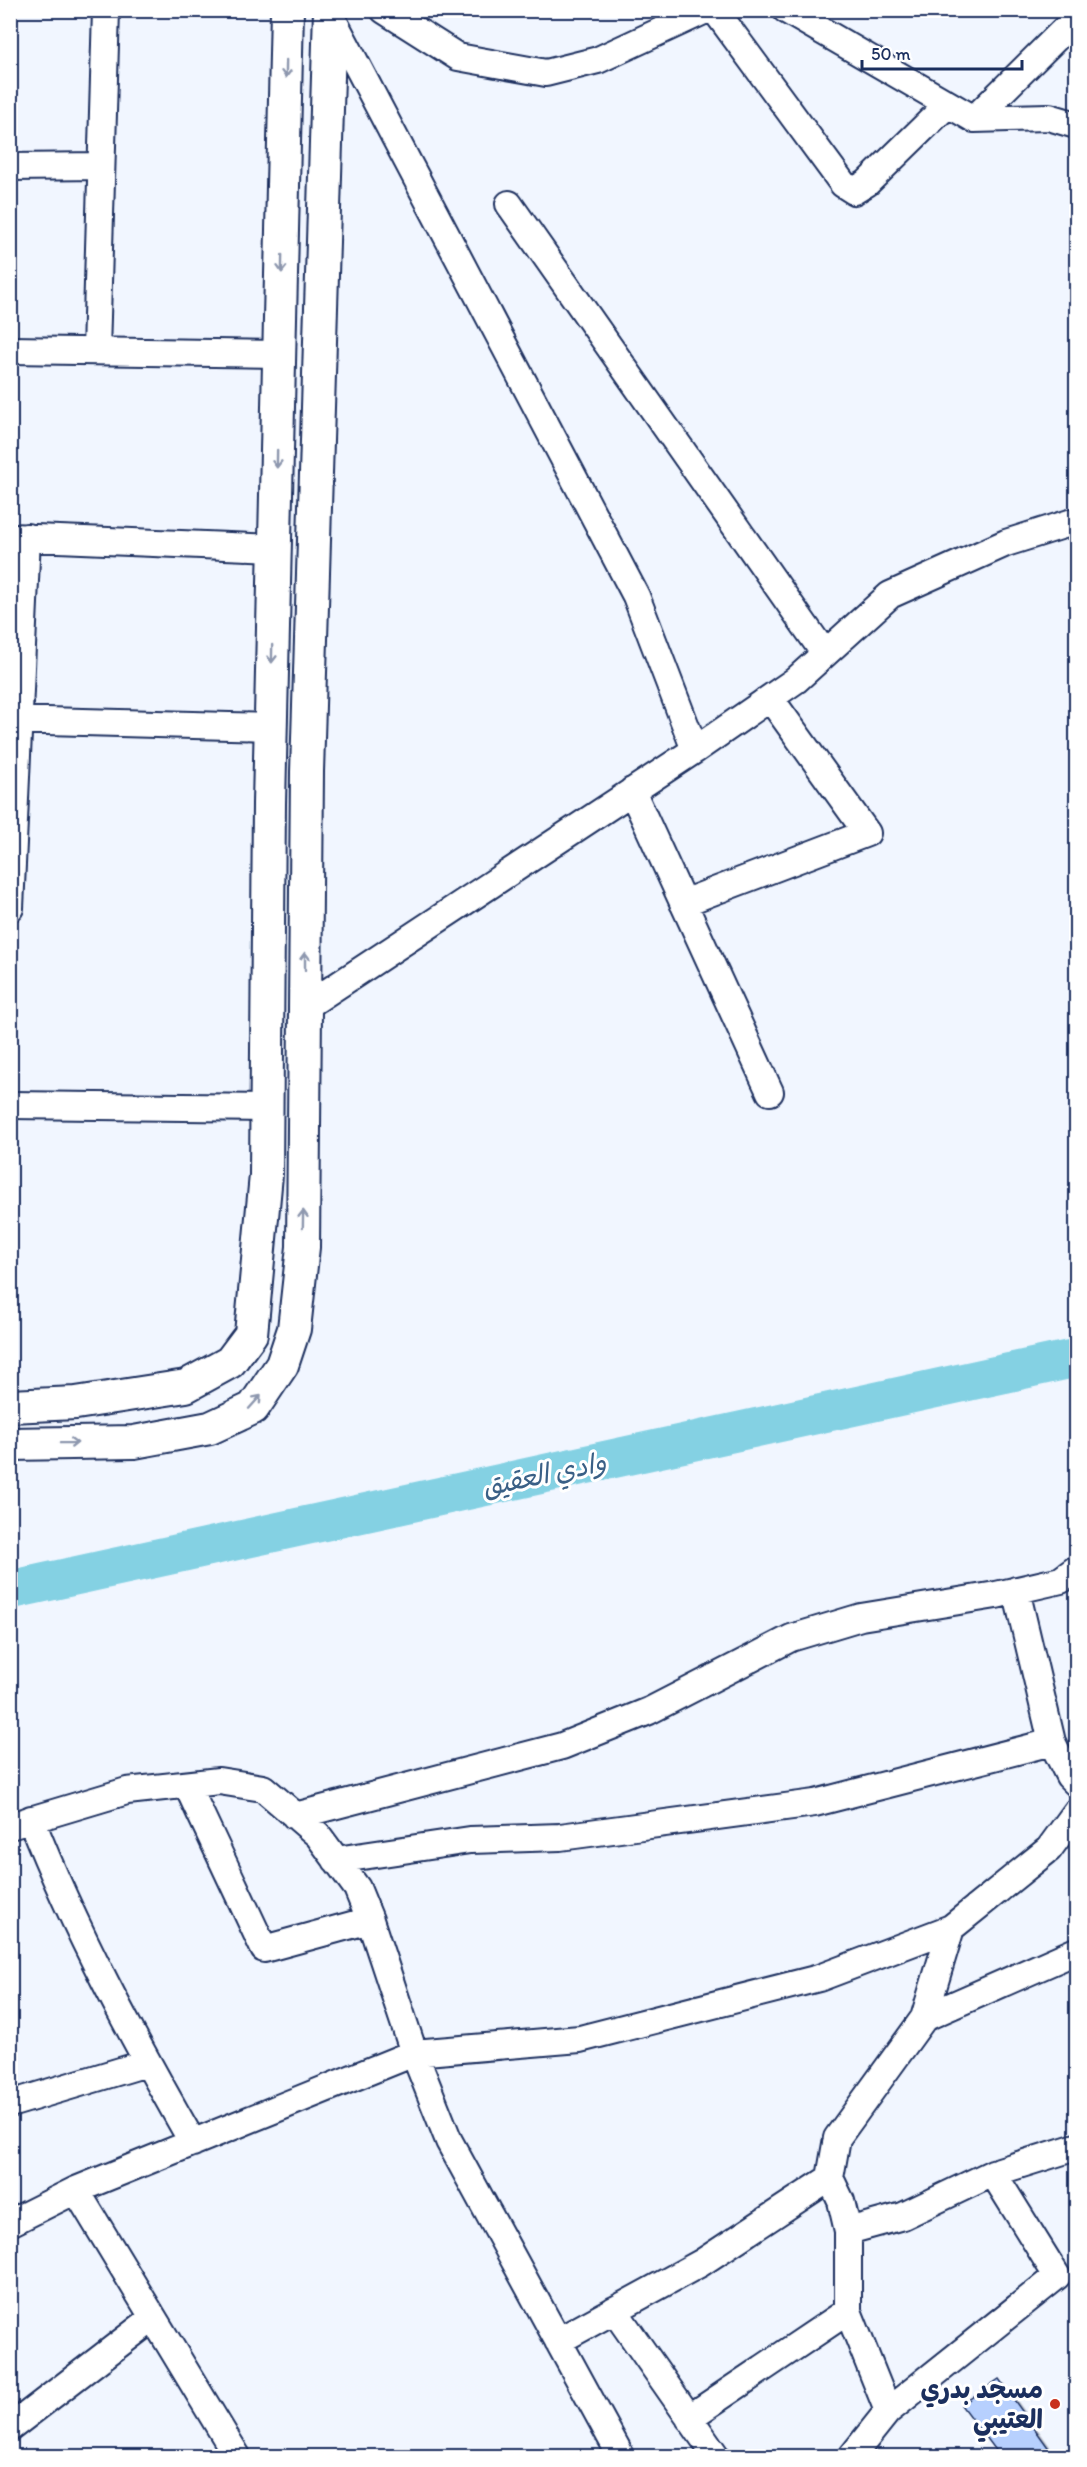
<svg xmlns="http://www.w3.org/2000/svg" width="1087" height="2467" font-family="Itim,'Playpen Sans Arabic',sans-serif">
  <defs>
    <filter id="shadow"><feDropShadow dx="5.5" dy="5.5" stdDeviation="0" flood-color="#0004"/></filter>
  </defs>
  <rect width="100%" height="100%" fill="#f1f6ff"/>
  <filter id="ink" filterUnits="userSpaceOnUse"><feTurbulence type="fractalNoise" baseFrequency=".0167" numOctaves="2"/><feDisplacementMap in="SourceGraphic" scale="12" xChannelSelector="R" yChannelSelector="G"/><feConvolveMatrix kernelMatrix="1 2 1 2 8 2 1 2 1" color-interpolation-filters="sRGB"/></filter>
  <g filter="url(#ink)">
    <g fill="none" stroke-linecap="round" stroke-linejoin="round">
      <!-- river -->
      <path stroke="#84d1e3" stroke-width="39" d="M 10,1590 L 1076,1358"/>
    </g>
    <!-- building -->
    <path fill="#b7d0fe" stroke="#1b2f5e" stroke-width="1.5" filter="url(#shadow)" d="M 999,2379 L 1055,2457 L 1000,2457 L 961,2405 Z"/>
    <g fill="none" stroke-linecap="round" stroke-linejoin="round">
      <defs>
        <path id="minor" d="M 384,10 L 458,57 L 546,73 L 598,60 L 706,10
          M 715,10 L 843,184 L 854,191 L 867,183 L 948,104
          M 786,10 L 974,119 L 1049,117 L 1076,125
          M 330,14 L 636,596 L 695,750
          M 974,119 L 1076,18
          M 10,167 L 101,166
          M 509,204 L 825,654
          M 10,350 L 280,354
          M 96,351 L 106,10
          M 11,537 L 275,548
          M 10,720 L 270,727
          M 632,791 L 770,1092
          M 683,903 L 867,833 L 770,698
          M 10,908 L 27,537
          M 305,1007 L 695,750 L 796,680 L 890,595 L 1006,543 L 1076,521
          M 10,1105 L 266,1108
          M 1016,1590 L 1052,1742 L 1069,1776 L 1076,1783
          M 187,1785 L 264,1949 L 370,1920
          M 1076,1812 L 1049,1849 L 951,1928 L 924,2018 L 837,2138 L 830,2178 L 841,2201 L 848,2231 L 903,2216 L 993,2173 L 1076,2147
          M 295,1816 L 562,1746 L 649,1711 L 791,1638 L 861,1617 L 996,1595 L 1061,1580 L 1076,1569
          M 31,1819 C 75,1931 133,2038 193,2143
          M 10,1826 L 127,1791 L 219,1781 L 263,1788 L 318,1835 L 357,1888 L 370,1920 L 414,2053 L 449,2141 L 621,2456
          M 336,1860 L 470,1840 L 560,1837 L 815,1803 L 1052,1742
          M 924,2018 L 1076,1951
          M 10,2104 L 147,2063
          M 76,2190 L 237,2456
          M 10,2223 L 76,2190 L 414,2053 L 580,2039 L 819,1978 L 951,1928
          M 848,2231 L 848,2311 L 888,2411
          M 614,2310 L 716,2456
          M 558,2341 L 701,2263 L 830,2178
          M 689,2418 L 848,2311
          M 10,2428 L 153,2318
          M 852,2456 L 888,2411 L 1057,2276 L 993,2173"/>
        <path id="tertiary" d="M 10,1406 L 76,1403 L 186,1386 L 230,1362 L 251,1334 L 266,1175 L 269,804 L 287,10
          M 10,1444 L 134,1442 L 210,1428 L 253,1408 L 282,1365 L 294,1329 L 303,1247 L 307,772 L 330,10"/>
      </defs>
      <!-- minor casing -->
      <use href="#minor" stroke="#1b2f5e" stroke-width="30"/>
      <!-- tertiary casing -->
      <use href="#tertiary" stroke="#1b2f5e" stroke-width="36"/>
      <!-- minor -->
      <use href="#minor" stroke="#fff" stroke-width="26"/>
      <!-- tertiary -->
      <use href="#tertiary" stroke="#fff" stroke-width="32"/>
    </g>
    <!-- one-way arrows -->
    <defs><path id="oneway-shaft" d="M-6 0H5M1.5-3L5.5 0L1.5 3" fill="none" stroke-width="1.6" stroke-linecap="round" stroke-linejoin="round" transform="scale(1.5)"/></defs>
    <g stroke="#8d97ae">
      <use href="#oneway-shaft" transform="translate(286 69) rotate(91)"/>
      <use href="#oneway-shaft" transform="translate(282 264) rotate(91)"/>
      <use href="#oneway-shaft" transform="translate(277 459) rotate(91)"/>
      <use href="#oneway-shaft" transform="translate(272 654) rotate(91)"/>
      <use href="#oneway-shaft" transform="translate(305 961) rotate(-90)"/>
      <use href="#oneway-shaft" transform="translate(303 1219) rotate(-89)"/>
      <use href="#oneway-shaft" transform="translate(255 1402) rotate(-48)"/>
      <use href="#oneway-shaft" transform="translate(69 1443) rotate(-1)"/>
    </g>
  </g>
  <!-- markers -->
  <circle fill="#c8321e" stroke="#fff" stroke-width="2" cx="1055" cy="2404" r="6"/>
  <g text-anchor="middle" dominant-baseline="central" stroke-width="6" stroke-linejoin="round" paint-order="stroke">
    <!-- poi labels -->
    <g font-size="26" font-weight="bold" fill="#1b2f5e" stroke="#fff" text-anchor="end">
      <text x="1043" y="2389">مسجد بدري<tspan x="1043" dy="30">العتيبي</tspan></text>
    </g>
    <!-- water labels -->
    <g font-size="27" font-style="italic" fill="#3a6086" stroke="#fff">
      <text transform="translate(544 1474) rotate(-12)">وادي العقيق</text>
    </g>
  </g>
  <!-- margin -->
  <rect width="1087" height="2467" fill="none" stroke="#fff" stroke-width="36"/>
  <rect x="18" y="18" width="1051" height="2431" fill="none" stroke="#1b2f5e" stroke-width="2" filter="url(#ink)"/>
  <!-- scale -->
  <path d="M862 60v9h160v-9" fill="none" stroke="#1b2f5e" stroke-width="3"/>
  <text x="871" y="60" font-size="18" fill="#1b2f5e" stroke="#ffffff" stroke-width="4.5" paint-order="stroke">50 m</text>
</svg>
